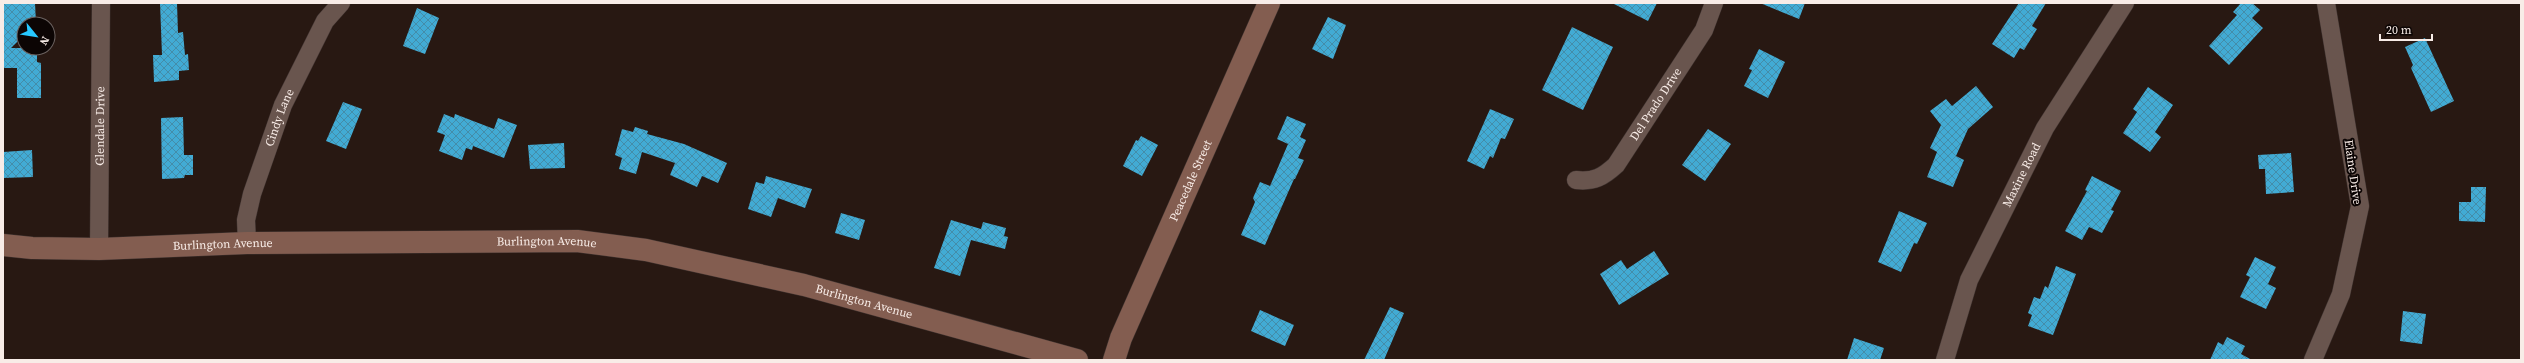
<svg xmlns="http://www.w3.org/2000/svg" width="2524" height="363" font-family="'Source Serif 4',serif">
  <defs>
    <pattern id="building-cross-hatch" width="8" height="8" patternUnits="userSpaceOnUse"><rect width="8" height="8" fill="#42abd4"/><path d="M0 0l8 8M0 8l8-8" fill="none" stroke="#448da9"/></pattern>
  </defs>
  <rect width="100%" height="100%" fill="#281812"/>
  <!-- building -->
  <path fill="url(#building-cross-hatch)" d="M 3,3 L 35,3 L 36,23 L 24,24 L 24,35 L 11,48 L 37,48 L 37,62 L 41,63 L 41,98 L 17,98 L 17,68 L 3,68 Z
    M 160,3 L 177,3 L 178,33 L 183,32 L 185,55 L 188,54 L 189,70 L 179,71 L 179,80 L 154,82 L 153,55 L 162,55 Z
    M 1612,3 L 1657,3 L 1648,21 Z
    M 1760,3 L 1805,3 L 1799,19 Z
    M 2019,3 L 2046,3 L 2032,26 L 2037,29 L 2024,50 L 2020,48 L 2014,58 L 1992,44 Z
    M 2241,3 L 2252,3 L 2260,10 L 2252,18 L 2263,28 L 2229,65 L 2209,46 L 2237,15 L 2233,12 Z
    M 417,8 L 439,18 L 425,54 L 403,46 Z
    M 1328,17 L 1346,25 L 1333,59 L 1312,49 Z
    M 1572,27 L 1613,47 L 1583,110 L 1542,90 Z
    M 2425,38 L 2454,101 L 2431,112 L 2411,68 L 2413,65 L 2405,47 Z
    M 1759,49 L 1785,62 L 1768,98 L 1744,86 L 1752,70 L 1749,69 Z
    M 1976,86 L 1993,107 L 1968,129 L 1956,156 L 1964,160 L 1953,187 L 1927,177 L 1937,152 L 1930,148 L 1941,125 L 1930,111 L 1946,99 L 1952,106 Z
    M 2148,87 L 2173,105 L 2155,132 L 2161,137 L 2150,152 L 2123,133 L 2137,112 L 2133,109 Z
    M 343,102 L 362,109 L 346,149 L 326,141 Z
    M 1490,109 L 1514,119 L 1505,139 L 1501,138 L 1493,158 L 1490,156 L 1484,169 L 1467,161 Z
    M 444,114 L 454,118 L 455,114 L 494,129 L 498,118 L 517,125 L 504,158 L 473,146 L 472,150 L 466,148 L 462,160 L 439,151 L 445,135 L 437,132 Z
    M 1287,116 L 1306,124 L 1300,137 L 1306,140 L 1298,158 L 1304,160 L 1295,179 L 1294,179 L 1265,245 L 1241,235 L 1255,202 L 1253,198 L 1260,182 L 1270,186 L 1288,144 L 1277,139 Z
    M 183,117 L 184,155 L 193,155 L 193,175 L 185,175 L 184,178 L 162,179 L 161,118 Z
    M 635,127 L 648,131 L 647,134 L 684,144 L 727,163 L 718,183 L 702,176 L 697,187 L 670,175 L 675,163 L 642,152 L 636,174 L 619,169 L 622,158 L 615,155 L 622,129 L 633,132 Z
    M 1708,129 L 1731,144 L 1705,181 L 1682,165 Z
    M 1141,136 L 1158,145 L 1142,176 L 1123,166 L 1136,140 L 1138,141 Z
    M 564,143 L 565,168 L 530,169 L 528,145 Z
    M 32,150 L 33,177 L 3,178 L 3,152 Z
    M 2291,153 L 2294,192 L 2266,194 L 2265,169 L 2259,169 L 2258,155 Z
    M 766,176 L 812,189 L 805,208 L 778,198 L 771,217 L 748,209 L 756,182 L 764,184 Z
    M 2092,176 L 2121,191 L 2111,210 L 2114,211 L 2102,233 L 2089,227 L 2082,240 L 2065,231 L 2087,191 L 2085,190 Z
    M 2471,187 L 2486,187 L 2485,222 L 2459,221 L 2459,202 L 2471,202 Z
    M 1899,211 L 1927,223 L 1917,244 L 1914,243 L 1901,272 L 1878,262 Z
    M 841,213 L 865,220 L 859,240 L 835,233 Z
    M 951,220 L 981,229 L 983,222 L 1006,228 L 1004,236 L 1008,237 L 1005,249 L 971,240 L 960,276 L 934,268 Z
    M 1654,251 L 1669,274 L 1619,305 L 1600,274 L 1621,260 L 1627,269 Z
    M 2255,257 L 2276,267 L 2268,284 L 2276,288 L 2266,309 L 2240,297 L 2250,277 L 2246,275 Z
    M 2056,266 L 2076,274 L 2053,335 L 2028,326 L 2032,315 L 2028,313 L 2034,297 L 2040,299 L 2045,286 L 2048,288 Z
    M 1390,307 L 1404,313 L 1384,360 L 1364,360 Z
    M 1260,310 L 1294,325 L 1285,346 L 1251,331 Z
    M 2403,311 L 2426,314 L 2422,344 L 2400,341 Z
    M 2227,337 L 2245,346 L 2241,354 L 2252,360 L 2210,360 L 2218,342 L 2223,345 Z
    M 1854,338 L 1884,348 L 1880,360 L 1847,360 Z"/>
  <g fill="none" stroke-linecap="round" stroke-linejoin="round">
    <defs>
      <g id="street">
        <path id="s1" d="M 1576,180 C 1594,182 1603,177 1616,165 L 1704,30 L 1714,3"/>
        <path id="s2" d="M 247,243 L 246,220 L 252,194 L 283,105 L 325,21 L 341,3"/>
        <path id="s3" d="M 99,249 L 101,3"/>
        <path id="s4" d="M 1945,360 L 1969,280 L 2045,128 L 2125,3"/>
        <path d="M 2313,360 L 2341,294 L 2360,206 L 2326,3"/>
      </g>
      <g id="secondary">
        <path id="s5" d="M 3,245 L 32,248 L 99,249 L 247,243 L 577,241 L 646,250 L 804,285 L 1077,360"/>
        <path id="s6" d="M 1114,360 L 1121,338 L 1269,3"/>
      </g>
    </defs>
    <!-- street casing -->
    <use href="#street" stroke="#3e322f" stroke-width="19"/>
    <!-- secondary casing -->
    <use href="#secondary" stroke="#3e322f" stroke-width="23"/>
    <!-- street -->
    <use href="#street" stroke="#69554e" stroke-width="18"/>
    <!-- secondary -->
    <use href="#secondary" stroke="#835d50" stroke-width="22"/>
  </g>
  <g text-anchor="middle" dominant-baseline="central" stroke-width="4" stroke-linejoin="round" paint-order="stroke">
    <!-- street labels -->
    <g font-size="12" fill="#f8ece7" stroke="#0c0504">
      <text stroke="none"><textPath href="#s1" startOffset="117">Del Prado Drive</textPath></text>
      <text stroke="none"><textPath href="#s2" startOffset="131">Cindy Lane</textPath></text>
      <text stroke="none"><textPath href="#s3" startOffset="123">Glendale Drive</textPath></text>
      <text transform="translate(2353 172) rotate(82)">Elaine Drive</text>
      <text stroke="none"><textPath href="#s4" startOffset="201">Maxine Road</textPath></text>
      <text stroke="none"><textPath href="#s6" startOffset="195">Peacedale Street</textPath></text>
      <text stroke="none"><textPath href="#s5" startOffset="544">Burlington Avenue</textPath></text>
      <text stroke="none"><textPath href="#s5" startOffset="220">Burlington Avenue</textPath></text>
      <text stroke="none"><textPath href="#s5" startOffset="868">Burlington Avenue</textPath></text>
    </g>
  </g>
  <!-- border -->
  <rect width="2524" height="363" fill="none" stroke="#f8ece7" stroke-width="8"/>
  <!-- north arrow -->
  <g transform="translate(36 36) rotate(120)"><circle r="19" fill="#0c0504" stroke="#6a615f"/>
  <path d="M0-3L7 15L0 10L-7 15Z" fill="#27c8ff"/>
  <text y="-6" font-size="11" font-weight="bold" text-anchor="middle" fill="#f8ece7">N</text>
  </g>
  <!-- scale -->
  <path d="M2380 34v6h52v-6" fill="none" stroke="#f8ece7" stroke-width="2"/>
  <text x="2386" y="34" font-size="12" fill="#f8ece7" stroke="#0c0504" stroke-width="3" paint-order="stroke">20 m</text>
</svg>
